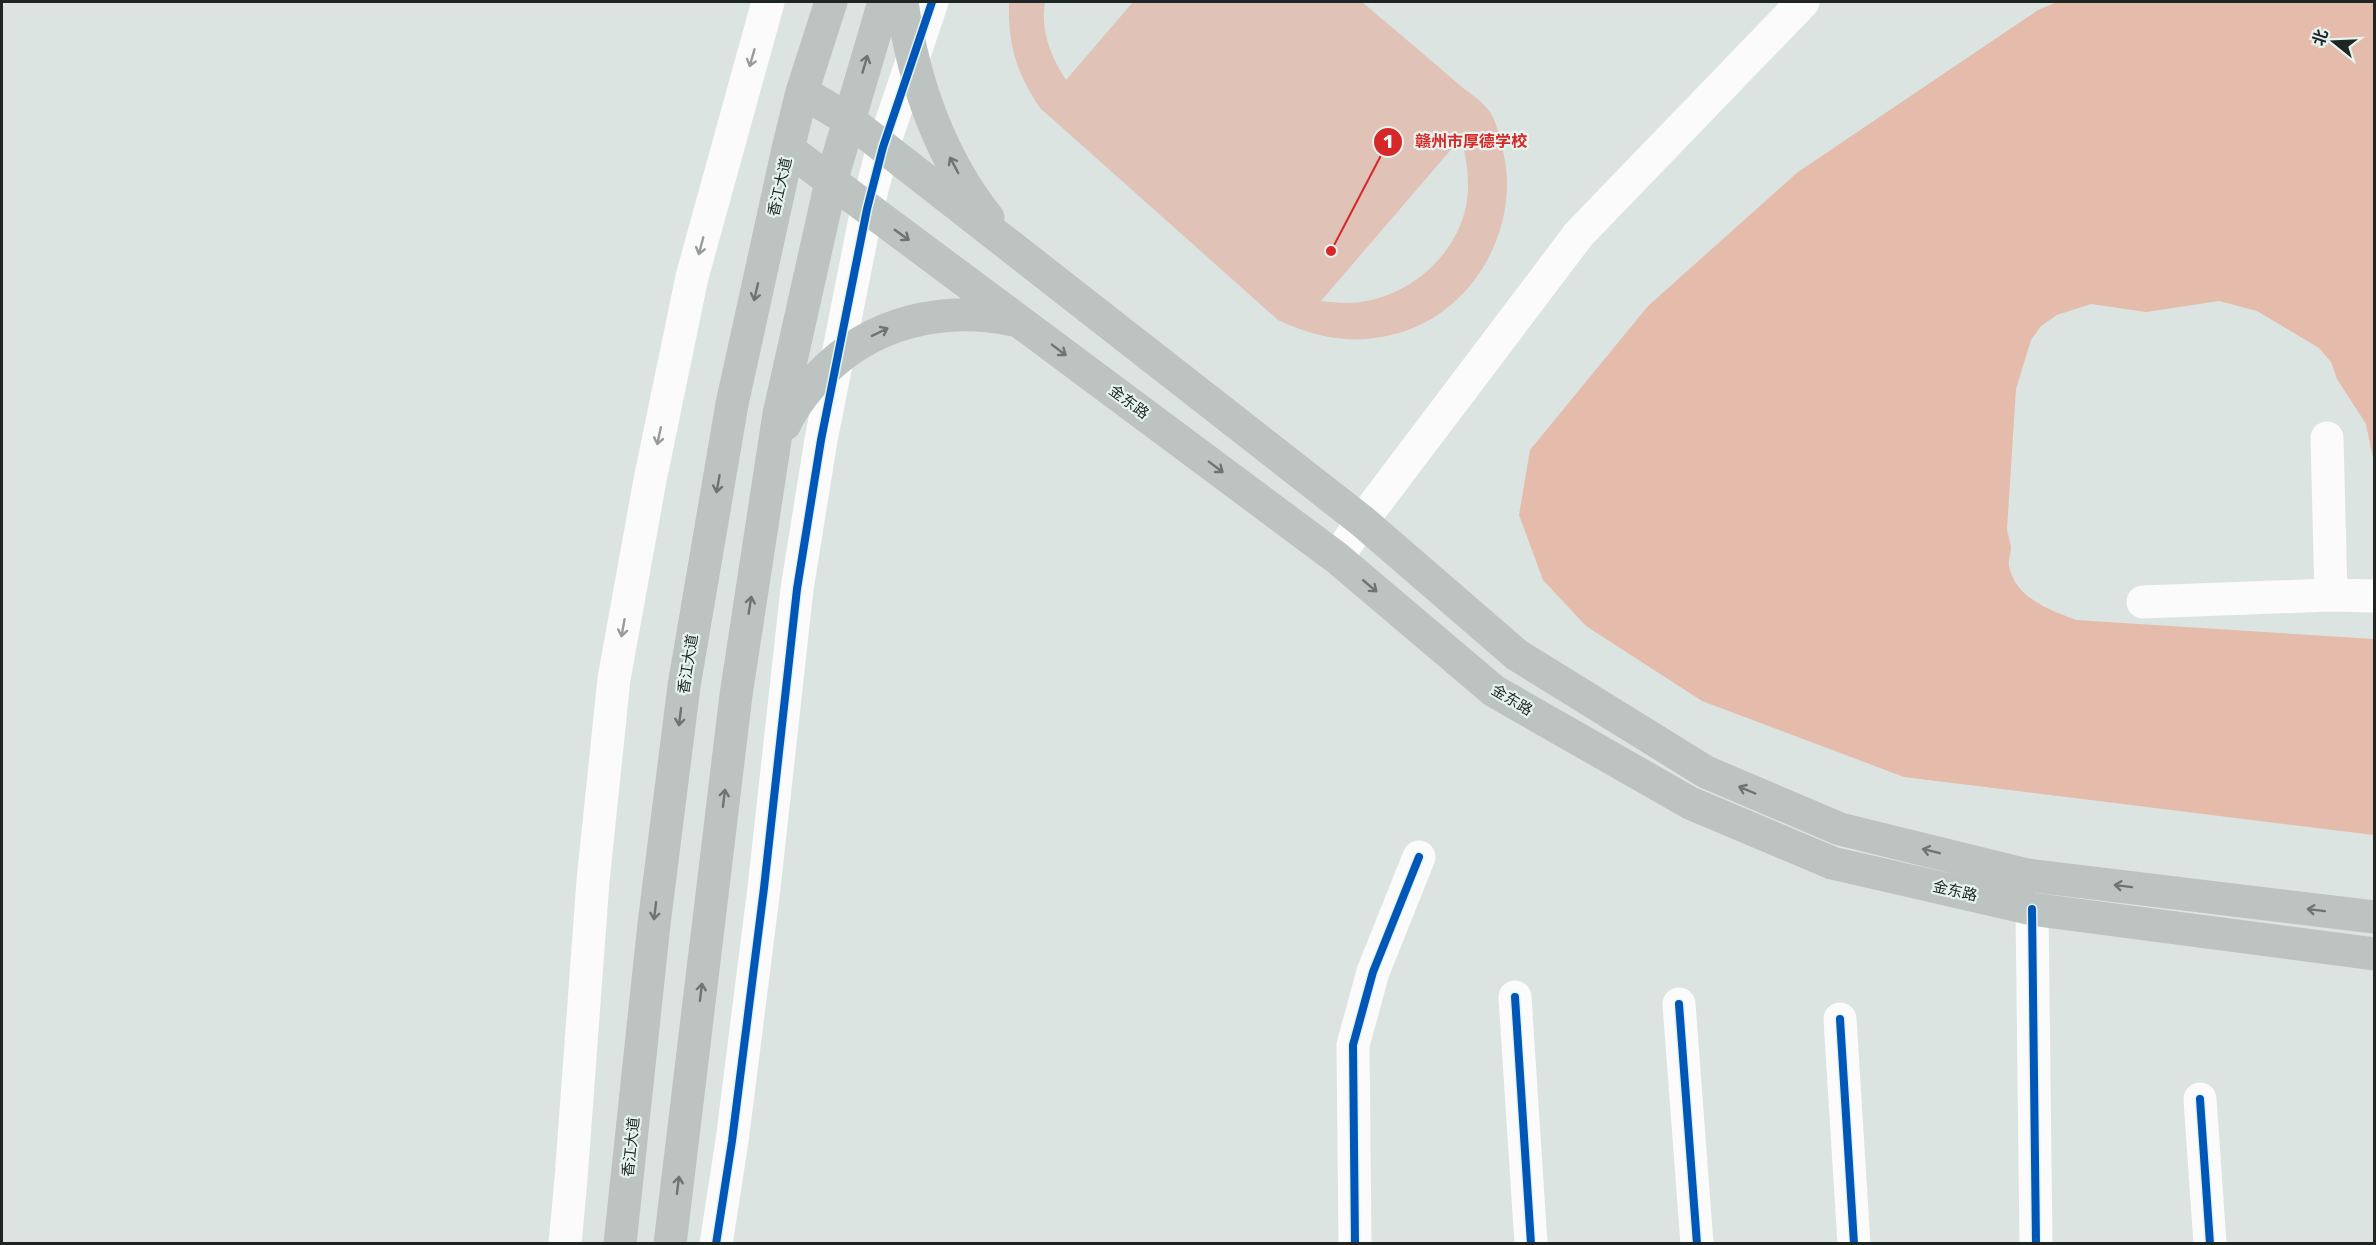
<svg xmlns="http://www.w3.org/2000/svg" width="2376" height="1245" font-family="Rubik,'Noto Sans SC',sans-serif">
  <rect width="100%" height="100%" fill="#dce4e1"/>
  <!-- green -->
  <path fill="#e0c2b7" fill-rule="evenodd" d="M 1009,2 L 1045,2 C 1040,30 1051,57 1066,80 L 1133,2 L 1362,2 C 1393,28 1425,55 1456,82 C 1466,91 1483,101 1490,112 C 1497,123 1500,138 1503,151 C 1521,225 1476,309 1402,332 C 1357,346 1319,339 1278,320 L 1040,108 C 1016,72 1008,45 1009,2 ZM 1461,138 C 1465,153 1468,168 1468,184 C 1469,241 1422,290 1367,301 C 1352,304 1336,303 1321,301 Z"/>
  <!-- forest -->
  <path fill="#e5bbab" d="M 2057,2 L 2374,2 L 2374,463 L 2366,424 L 2337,379 L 2331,362 L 2319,348 L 2257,311 L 2219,301 L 2146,312 L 2091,304 L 2057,315 L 2041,326 L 2031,340 L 2016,389 L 2007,529 C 2008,535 2010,541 2011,547 C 2011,553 2008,560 2009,566 C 2015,598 2050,610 2076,620 L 2374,639 L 2374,835 L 1904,777 L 1702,701 L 1586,626 L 1543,580 L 1519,515 L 1530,450 L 1648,306 L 1798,172 L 2038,10 Z"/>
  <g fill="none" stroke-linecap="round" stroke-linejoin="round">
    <!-- minor -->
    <path stroke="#fafbfa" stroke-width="33" d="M 2327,438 L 2331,595
      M 1337,558 L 1362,521 L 1579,234 L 1803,2
      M 2143,602 L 2331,595 L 2374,596
      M 2032,909 L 2036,1244
      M 1515,997 L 1531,1244
      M 1679,1004 L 1697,1244
      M 1840,1019 L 1854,1244
      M 2200,1099 L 2210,1244
      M 565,1244 L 571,1179 L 593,881 L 614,679 L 650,480 L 692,277 L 768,2
      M 716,1244 L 732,1141 L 764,888 L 797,589 L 821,440 L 867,209 L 883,147 L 932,2
      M 1355,1244 L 1353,1045 L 1373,972 L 1419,857"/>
    <!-- major -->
    <path stroke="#bcc3c0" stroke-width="33" d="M 902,2 C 913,78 939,156 988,218
      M 802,92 L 849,120 L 1362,521 L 1517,655 L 1706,772 L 1840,829 L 2027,875 L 2374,917
      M 788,149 L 1337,558 L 1494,691 L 1690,803 L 1832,863 L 2032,909 L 2374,954
      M 785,424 C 793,406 806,390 820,375 C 871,322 943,305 1014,320
      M 620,1244 L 654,924 L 684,686 L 732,404 L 788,149 L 802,92 L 831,2
      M 670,1244 L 736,695 L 779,414 L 831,182 L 884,2"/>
    <defs>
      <path id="cycleway" d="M 2032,909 L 2036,1244
        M 1515,997 L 1531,1244
        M 1679,1004 L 1697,1244
        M 1840,1019 L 1854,1244
        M 2200,1099 L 2210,1244
        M 716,1244 L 732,1141 L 764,888 L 797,589 L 821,440 L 867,209 L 883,147 L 932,2
        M 1355,1244 L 1353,1045 L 1373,972 L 1419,857"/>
    </defs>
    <!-- cycleway casing -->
    <use href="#cycleway" stroke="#e6f4ef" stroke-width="11"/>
    <!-- cycleway -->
    <use href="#cycleway" stroke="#0057b8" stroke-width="8"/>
  </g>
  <!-- one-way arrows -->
  <defs><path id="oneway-shaft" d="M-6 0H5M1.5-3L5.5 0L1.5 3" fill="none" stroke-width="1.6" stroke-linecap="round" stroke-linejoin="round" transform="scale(1.5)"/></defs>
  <g stroke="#979b99">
    <use href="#oneway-shaft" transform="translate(752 58) rotate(106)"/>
    <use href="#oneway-shaft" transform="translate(701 246) rotate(105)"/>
    <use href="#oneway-shaft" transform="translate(659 436) rotate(102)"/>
    <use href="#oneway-shaft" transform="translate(623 628) rotate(100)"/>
  </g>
  <g stroke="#6e7472">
    <use href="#oneway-shaft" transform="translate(865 64) rotate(-74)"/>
    <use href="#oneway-shaft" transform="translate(954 165) rotate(-118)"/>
    <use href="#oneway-shaft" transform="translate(902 235) rotate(36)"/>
    <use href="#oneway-shaft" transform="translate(756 292) rotate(103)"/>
    <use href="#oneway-shaft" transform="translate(880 332) rotate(-26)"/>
    <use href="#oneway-shaft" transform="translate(1059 350) rotate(37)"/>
    <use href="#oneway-shaft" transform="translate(1216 467) rotate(37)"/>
    <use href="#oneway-shaft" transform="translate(718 484) rotate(100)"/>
    <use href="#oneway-shaft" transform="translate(1370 586) rotate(40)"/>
    <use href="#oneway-shaft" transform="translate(750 605) rotate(-81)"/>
    <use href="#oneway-shaft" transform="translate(680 717) rotate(97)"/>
    <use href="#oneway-shaft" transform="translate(1747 790) rotate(-157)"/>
    <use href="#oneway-shaft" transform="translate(724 798) rotate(-83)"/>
    <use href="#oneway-shaft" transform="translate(1931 851) rotate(-166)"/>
    <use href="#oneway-shaft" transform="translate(2123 886) rotate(-173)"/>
    <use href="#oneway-shaft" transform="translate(2316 910) rotate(-173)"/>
    <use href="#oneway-shaft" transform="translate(655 911) rotate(97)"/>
    <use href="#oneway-shaft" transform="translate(701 992) rotate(-83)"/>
    <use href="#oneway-shaft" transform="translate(678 1185) rotate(-83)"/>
  </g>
  <g text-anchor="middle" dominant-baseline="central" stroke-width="4.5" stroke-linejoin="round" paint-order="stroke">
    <!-- street labels -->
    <g font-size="15" fill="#1f2523" stroke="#e6f4ef">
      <text transform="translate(780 187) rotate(-77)">香江大道</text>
      <text transform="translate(1129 402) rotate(37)">金东路</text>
      <text transform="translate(688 664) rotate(-81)">香江大道</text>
      <text transform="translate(1512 700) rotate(31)">金东路</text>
      <text transform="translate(1955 891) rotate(13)">金东路</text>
      <text transform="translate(631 1147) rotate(-84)">香江大道</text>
    </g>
  </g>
  <!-- callouts -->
  <path fill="none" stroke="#d62828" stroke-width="2" d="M1331 251L1388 142"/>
  <g fill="#d62828" stroke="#e6f4ef" stroke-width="2">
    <circle cx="1331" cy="251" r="6"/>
    <circle cx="1388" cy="142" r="15"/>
  </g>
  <g font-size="18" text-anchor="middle" font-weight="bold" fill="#fff">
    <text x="1388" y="148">1</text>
  </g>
  <g font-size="16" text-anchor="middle" font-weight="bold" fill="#d62828" stroke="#e6f4ef" stroke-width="4.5" stroke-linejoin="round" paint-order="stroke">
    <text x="1471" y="147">赣州市厚德学校</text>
  </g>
  <!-- border -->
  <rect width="2376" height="1245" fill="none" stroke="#1f2523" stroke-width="6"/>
  <!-- north arrow -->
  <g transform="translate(2334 42) rotate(288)" stroke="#e6f4ef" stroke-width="4.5" paint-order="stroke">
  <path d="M0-4.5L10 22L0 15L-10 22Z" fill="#1f2523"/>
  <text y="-9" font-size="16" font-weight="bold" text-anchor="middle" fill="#1f2523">北</text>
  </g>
</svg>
